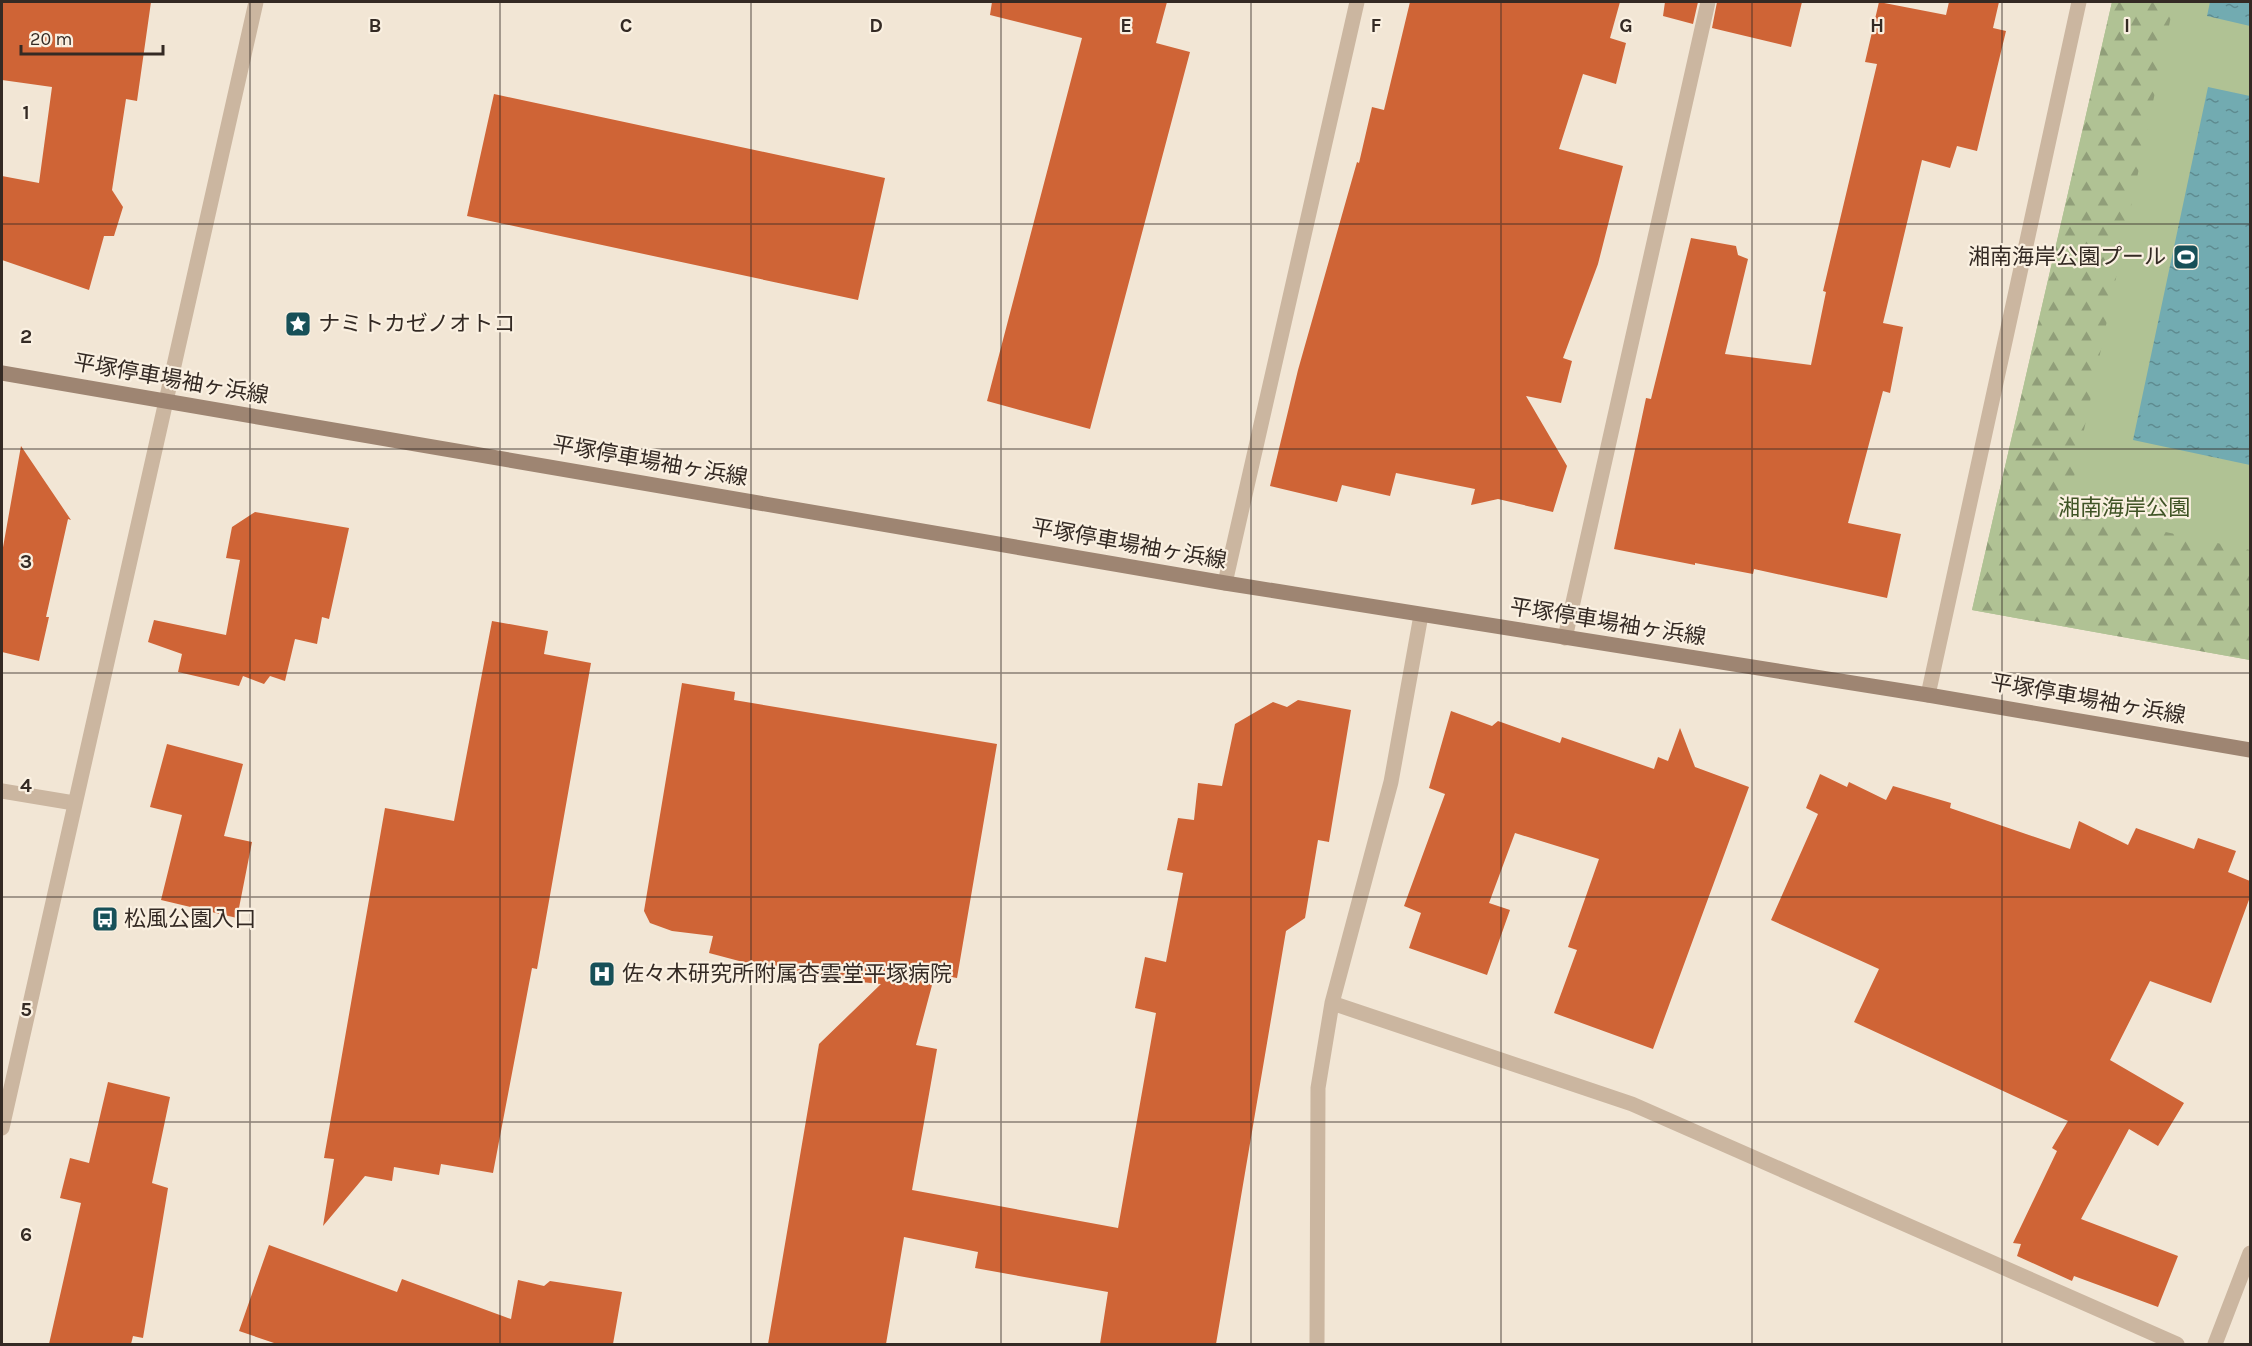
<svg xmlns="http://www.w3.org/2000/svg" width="2252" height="1346" font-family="Karla,'Noto Sans JP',sans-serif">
  <defs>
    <pattern id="forest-firs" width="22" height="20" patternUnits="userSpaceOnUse" patternTransform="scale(1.5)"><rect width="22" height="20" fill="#b0c294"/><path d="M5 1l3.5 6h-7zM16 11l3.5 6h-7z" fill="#909e79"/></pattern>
    <pattern id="water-ripples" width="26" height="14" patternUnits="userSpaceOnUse" patternTransform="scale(1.5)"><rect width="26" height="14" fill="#72abb1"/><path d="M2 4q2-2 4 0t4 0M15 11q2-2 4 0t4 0" fill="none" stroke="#5e8b90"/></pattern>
  </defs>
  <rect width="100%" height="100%" fill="#f2e6d5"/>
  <!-- green -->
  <path fill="#b0c294" d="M 2112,2 L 2250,2 L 2250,660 L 1972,610 Z"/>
  <!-- forest -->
  <path fill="url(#forest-firs)" d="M 2112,2 L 2174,2 L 2067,511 L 2250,550 L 2250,660 L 1972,610 Z"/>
  <!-- water -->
  <path fill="url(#water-ripples)" d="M 2210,2 L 2250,2 L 2250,26 L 2207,16 Z
    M 2208,87 L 2250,96 L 2250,465 L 2133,440 Z"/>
  <!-- building -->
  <path fill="#cf6436" d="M 2,2 L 151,2 L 137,101 L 126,99 L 112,190 L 123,207 L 114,236 L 104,236 L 89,290 L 2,260 L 2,176 L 39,183 L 52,87 L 2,80 Z
    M 992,2 L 1167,2 L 1156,43 L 1190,52 L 1090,429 L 987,401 L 1082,38 L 990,15 Z
    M 1410,2 L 1620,2 L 1610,38 L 1626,43 L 1616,84 L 1583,74 L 1559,149 L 1623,166 L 1598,264 L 1563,358 L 1572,361 L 1561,403 L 1526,396 L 1567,466 L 1553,512 L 1498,499 L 1471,505 L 1475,489 L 1396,473 L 1390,496 L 1342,485 L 1337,502 L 1270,486 L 1298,370 L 1357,162 L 1359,163 L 1372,107 L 1384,110 Z
    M 1665,2 L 1698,2 L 1693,24 L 1663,16 Z
    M 1717,2 L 1802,2 L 1791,47 L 1712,28 Z
    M 1879,2 L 1946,15 L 1949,2 L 1999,2 L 1993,28 L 2006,31 L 1977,151 L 1957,146 L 1950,168 L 1922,160 L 1883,323 L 1903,327 L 1890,393 L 1883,391 L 1848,523 L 1901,534 L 1887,598 L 1754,569 L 1753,574 L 1695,563 L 1695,565 L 1614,549 L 1646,398 L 1651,399 L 1691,238 L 1736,246 L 1738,255 L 1748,259 L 1725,354 L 1811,365 L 1826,292 L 1823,291 L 1877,64 L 1865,62 Z
    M 494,94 L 885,178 L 858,300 L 467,216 Z
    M 21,446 L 71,520 L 68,519 L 46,617 L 49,617 L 39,661 L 2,652 L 2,553 Z
    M 255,512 L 349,528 L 329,619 L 322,617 L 317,644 L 295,639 L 285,681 L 270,676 L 264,684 L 243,676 L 239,686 L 178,672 L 182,654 L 148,642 L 154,620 L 226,635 L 240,560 L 226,558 L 232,527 Z
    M 492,621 L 548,631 L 544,654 L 591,663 L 537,969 L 532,968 L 493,1173 L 441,1164 L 439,1175 L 394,1167 L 392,1181 L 365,1176 L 323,1226 L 334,1159 L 324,1158 L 385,808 L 454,821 Z
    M 682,683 L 735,692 L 734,700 L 997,744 L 957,978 L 935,974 L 916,1045 L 937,1049 L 912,1190 L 1118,1228 L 1156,1013 L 1135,1008 L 1145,957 L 1166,962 L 1183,873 L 1167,870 L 1178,818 L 1194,820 L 1198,783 L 1222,786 L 1235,724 L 1273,702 L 1287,707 L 1298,700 L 1351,710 L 1329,842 L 1318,840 L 1305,918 L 1286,931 L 1216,1344 L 1100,1344 L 1108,1292 L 975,1268 L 978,1252 L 904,1237 L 886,1344 L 768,1344 L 819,1044 L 881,984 L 830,979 L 759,964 L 758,966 L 709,953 L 713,936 L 672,931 L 650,923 L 644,911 Z
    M 1451,711 L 1492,726 L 1498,721 L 1560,743 L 1562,737 L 1654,769 L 1658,757 L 1668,761 L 1680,728 L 1695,767 L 1749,787 L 1653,1049 L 1554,1013 L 1577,950 L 1568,947 L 1599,859 L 1515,833 L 1489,903 L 1510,910 L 1487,975 L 1409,948 L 1421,913 L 1404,906 L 1445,794 L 1429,788 Z
    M 167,744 L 243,764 L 224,836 L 252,842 L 237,918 L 161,900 L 182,815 L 150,807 Z
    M 1820,774 L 1847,787 L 1849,782 L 1886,800 L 1893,786 L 1951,803 L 1950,808 L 2070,849 L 2079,821 L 2128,845 L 2136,828 L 2194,849 L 2198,838 L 2236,851 L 2228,872 L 2250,881 L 2250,897 L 2211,1003 L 2150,981 L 2110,1060 L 2184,1103 L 2158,1146 L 2129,1129 L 2081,1219 L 2178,1256 L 2158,1307 L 2074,1276 L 2072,1281 L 2017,1256 L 2021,1244 L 2013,1243 L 2057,1151 L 2052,1148 L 2068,1121 L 1854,1022 L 1879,969 L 1771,920 L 1818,814 L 1806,808 Z
    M 108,1082 L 170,1097 L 152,1183 L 168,1188 L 143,1338 L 133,1336 L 131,1344 L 49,1344 L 81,1203 L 60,1198 L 70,1158 L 89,1163 Z
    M 269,1245 L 397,1292 L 402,1279 L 511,1319 L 518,1280 L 544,1286 L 550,1281 L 622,1292 L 613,1344 L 277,1344 L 239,1331 Z"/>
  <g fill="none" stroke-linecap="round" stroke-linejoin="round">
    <!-- minor -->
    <path stroke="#cbb6a0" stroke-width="15" d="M 1225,583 L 1357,2
      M 1565,638 L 1708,2
      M 1928,695 L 2079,2
      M 2,791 L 74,803
      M 1332,1003 L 1632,1104 L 2177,1344
      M 1317,1344 L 1318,1088 L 1332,1003 L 1391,782 L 1421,615
      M 2215,1344 L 2250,1253"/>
    <!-- tertiary -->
    <path stroke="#cbb6a0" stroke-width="15" d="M 2,1128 L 256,2"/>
    <!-- secondary -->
    <path stroke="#9e8572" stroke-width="15" d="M 2,373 L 1225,583 L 1928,695 L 2250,750"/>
  </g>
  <!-- grid -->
  <path fill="none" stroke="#342a24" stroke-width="1.5" stroke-opacity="0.55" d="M 250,2 L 250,1344M 500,2 L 500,1344M 751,2 L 751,1344M 1001,2 L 1001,1344M 1251,2 L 1251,1344M 1501,2 L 1501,1344M 1752,2 L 1752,1344M 2002,2 L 2002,1344M 2,224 L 2250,224M 2,449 L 2250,449M 2,673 L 2250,673M 2,897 L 2250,897M 2,1122 L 2250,1122"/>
  <!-- icons -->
  <defs>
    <symbol id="stadium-square" viewBox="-11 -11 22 22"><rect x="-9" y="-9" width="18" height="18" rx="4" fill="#175058" stroke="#faf0e1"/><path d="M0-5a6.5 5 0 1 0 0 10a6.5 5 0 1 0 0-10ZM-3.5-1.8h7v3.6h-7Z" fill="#fff"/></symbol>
    <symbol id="sight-square" viewBox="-11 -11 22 22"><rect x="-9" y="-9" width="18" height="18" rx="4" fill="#175058" stroke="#faf0e1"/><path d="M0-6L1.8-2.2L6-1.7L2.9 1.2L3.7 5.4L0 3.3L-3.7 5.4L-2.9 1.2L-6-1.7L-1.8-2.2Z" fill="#fff"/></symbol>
    <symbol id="bus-square" viewBox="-11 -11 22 22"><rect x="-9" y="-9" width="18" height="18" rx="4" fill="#175058" stroke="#faf0e1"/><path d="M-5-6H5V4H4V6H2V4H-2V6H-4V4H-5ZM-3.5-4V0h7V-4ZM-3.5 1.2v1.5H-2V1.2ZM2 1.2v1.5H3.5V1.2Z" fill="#fff"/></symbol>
    <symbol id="hospital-square" viewBox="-11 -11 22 22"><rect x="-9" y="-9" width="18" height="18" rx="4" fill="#175058" stroke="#faf0e1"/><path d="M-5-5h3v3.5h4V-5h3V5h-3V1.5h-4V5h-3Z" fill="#fff"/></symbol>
  </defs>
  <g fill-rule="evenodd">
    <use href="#stadium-square" x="2171" y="242" width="30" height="30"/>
    <use href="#sight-square" x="283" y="309" width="30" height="30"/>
    <use href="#bus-square" x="90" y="904" width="30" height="30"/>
    <use href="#hospital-square" x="587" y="959" width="30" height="30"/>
  </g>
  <g text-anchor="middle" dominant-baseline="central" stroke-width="4.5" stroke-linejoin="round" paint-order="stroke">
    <!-- poi labels -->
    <g font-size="22" fill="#342a24" stroke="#faf0e1" text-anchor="start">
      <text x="2166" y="257" text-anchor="end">湘南海岸公園プール</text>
      <text x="318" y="324">ナミトカゼノオトコ</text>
      <text x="124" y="919">松風公園入口</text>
      <text x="622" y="974">佐々木研究所附属杏雲堂平塚病院</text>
    </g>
    <!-- street labels -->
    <g font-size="22" fill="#342a24" stroke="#faf0e1">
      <text transform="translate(171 379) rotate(10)">平塚停車場袖ヶ浜線</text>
      <text transform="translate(650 461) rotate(10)">平塚停車場袖ヶ浜線</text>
      <text transform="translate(1129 544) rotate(10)">平塚停車場袖ヶ浜線</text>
      <text transform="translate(1608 622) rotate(9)">平塚停車場袖ヶ浜線</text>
      <text transform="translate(2088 699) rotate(10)">平塚停車場袖ヶ浜線</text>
    </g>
    <!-- park labels -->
    <g font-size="22" fill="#405426" stroke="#faf0e1">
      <text x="2124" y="508">湘南海岸公園</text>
    </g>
  </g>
  <g font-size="20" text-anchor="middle" font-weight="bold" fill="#342a24" stroke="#faf0e1" stroke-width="4.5" stroke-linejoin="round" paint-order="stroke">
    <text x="375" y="32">B</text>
    <text x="626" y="32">C</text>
    <text x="876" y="32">D</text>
    <text x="1126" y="32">E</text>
    <text x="1376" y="32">F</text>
    <text x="1626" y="32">G</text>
    <text x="1877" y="32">H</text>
    <text x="2127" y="32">I</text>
    <text x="26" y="119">1</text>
    <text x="26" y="343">2</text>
    <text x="26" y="568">3</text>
    <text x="26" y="792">4</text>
    <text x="26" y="1016">5</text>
    <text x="26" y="1241">6</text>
  </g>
  <!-- border -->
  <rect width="2252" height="1346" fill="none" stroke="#342a24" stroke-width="6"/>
  <!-- scale -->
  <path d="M21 45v9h142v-9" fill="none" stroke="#342a24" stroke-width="3"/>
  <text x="30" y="45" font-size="18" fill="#342a24" stroke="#faf0e1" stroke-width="4.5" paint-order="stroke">20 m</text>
</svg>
